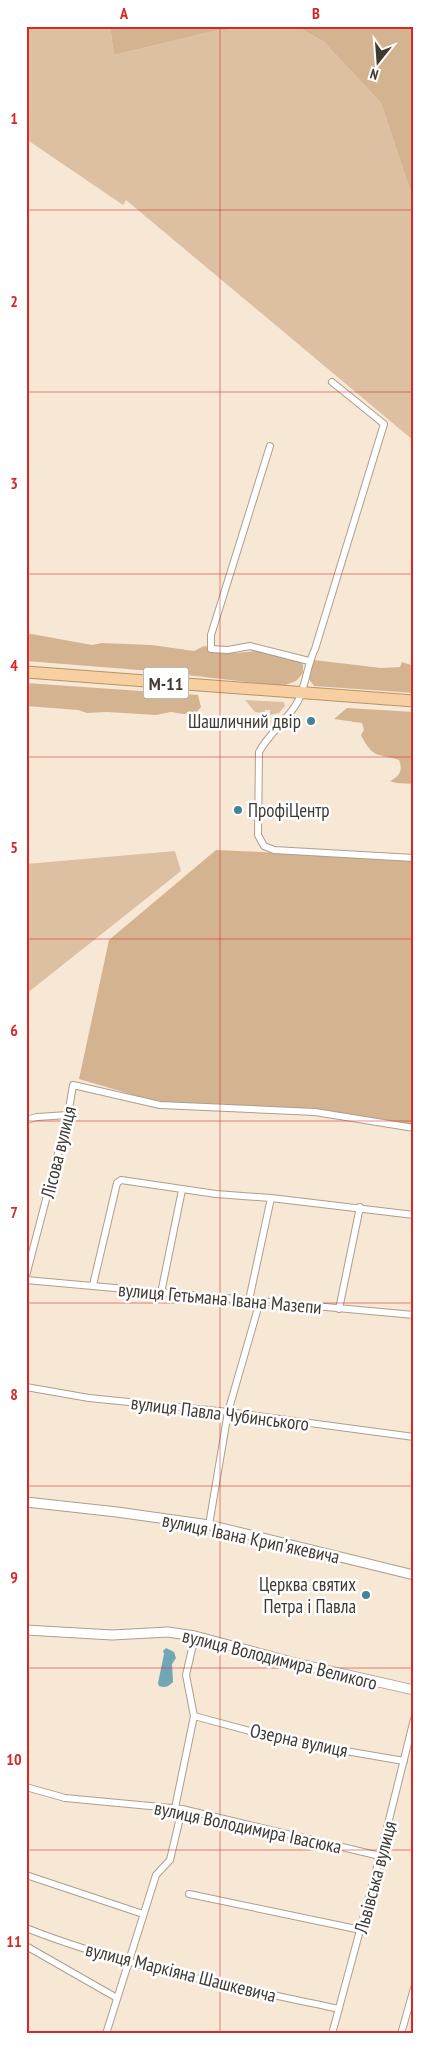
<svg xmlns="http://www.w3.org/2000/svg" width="440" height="2060" font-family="'PT Sans Narrow',sans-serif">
  <rect width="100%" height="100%" fill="#f7e7d5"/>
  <!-- green -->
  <path fill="#dcc0a1" d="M 26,26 L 110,26 L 114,55 L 214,31 L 268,26 L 295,26 L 323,41 L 381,103 L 414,202 L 414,441 L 126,200 L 123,205 L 26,139 Z
    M 245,700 L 284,702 L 285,706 L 279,713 L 270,715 L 270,710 L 265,710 L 264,713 L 255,712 Z
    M 175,851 L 181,871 L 26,994 L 26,864 Z"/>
  <!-- forest -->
  <path fill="#d4b490" d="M 110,26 L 268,26 L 214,31 L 114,55 Z
    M 295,26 L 414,26 L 414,202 L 381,103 L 323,41 Z
    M 26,633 L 92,645 L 102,643 L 152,645 L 194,651 L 204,646 L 237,653 L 266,650 L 300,657 L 303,664 L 303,673 L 296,681 L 283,686 L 152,671 L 26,661 Z
    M 314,660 L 381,668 L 400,667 L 402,662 L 414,666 L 414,693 L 314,686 L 309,679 L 309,664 Z
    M 26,683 L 198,695 L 201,707 L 196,713 L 183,714 L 171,712 L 156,715 L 107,712 L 87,713 L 78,710 L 26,706 Z
    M 347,708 L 414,712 L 414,784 L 396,783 L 390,781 C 400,776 403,770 399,760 C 377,753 373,759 361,735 L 364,730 L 362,723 L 334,719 Z
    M 216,850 L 414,859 L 414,1124 L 161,1103 L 79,1079 L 109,940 Z"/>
  <!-- water -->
  <path fill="#71a6b7" d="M 166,1648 L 174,1652 L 176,1658 L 172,1664 L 173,1682 C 168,1687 165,1688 159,1686 L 158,1683 L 164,1654 L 163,1651 Z"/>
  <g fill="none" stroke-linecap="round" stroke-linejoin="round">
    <defs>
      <path id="minor" d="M 332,382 L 384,424 L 315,649 C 307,665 306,685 298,701 C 288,720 269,733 259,752 L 258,835 L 264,846 L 274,850 L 414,858
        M 270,446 L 211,635 L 211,649 L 228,650 L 250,646 L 309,661
        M 26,1120 L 37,1117 L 68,1115
        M 26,1276 L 68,1115 L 73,1085 L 160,1105 L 315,1112 L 414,1128
        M 26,1280 L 414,1315
        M 93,1285 L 117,1183 L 121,1180 L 216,1194 L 271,1198 L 414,1215
        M 161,1293 L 182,1190
        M 249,1300 L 271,1198
        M 339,1309 L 360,1207
        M 26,1387 L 89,1398 L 228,1412 L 414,1437
        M 209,1525 L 228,1412 L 260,1301
        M 194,1716 L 287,1741 L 404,1761
        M 26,1787 L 65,1798 L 182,1809 L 380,1856
        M 175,1808 L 194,1716 L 186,1675 L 195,1636
        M 26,1875 L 143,1914
        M 189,1894 L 361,1930
        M 26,1928 C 127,1968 234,1986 339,2009
        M 26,1946 L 117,1998
        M 106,2034 L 156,1875 L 170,1860 L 182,1809
        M 332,2034 L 380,1856 L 414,1719
        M 401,2034 L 414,1988"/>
      <path id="tertiary" d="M 26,1502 L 117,1512 L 209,1525 L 414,1575
        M 26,1630 L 112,1635 L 168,1632 L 195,1636 L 295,1663 L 414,1690"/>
      <path id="trunk" d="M 26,672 L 414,701"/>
    </defs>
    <!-- minor casing -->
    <use href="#minor" stroke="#ad9e8e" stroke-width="8"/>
    <!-- tertiary casing -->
    <use href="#tertiary" stroke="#ad9e8e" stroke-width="11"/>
    <!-- trunk casing -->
    <use href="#trunk" stroke="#b6936a" stroke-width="13"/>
    <!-- minor -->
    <use href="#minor" stroke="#fff" stroke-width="6"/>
    <!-- tertiary -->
    <use href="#tertiary" stroke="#fff" stroke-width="9"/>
    <!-- trunk -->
    <use href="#trunk" stroke="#f8cfa0" stroke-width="11"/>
  </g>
  <!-- grid -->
  <path fill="none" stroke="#d62828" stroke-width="1" stroke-opacity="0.55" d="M 220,26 L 220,2034M 26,210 L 414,210M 26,392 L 414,392M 26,574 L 414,574M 26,757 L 414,757M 26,939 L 414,939M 26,1121 L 414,1121M 26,1303 L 414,1303M 26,1486 L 414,1486M 26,1668 L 414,1668M 26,1850 L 414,1850"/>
  <!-- markers -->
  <g fill="#428396" stroke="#fff" stroke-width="2">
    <circle cx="311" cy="721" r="5"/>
    <circle cx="238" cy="810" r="5"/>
    <circle cx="366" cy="1595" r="5"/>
  </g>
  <g text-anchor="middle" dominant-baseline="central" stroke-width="5" stroke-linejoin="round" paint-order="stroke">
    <!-- shield labels -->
    <rect fill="#fff" stroke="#797570" stroke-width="1" x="143.5" y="667.5" width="45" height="31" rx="4"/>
    <g font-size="18" font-weight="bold" fill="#403a33">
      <text x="166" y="683">М-11</text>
    </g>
    <!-- poi labels -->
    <g font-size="19" fill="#403a33" stroke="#fff" text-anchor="end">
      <text x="301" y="721">Шашличний двір</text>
      <text x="248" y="810" text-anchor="start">ПрофіЦентр</text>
      <text x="356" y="1584">Церква святих<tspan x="356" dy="22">Петра і Павла</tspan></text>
    </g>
    <!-- street labels -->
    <g font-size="19" fill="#403a33" stroke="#fff">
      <text transform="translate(58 1152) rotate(-76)">Лісова вулиця</text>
      <text transform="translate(220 1298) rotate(5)">вулиця Гетьмана Івана Мазепи</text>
      <text transform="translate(220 1413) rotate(7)">вулиця Павла Чубинського</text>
      <text transform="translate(251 1538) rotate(12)">вулиця Івана Крипʼякевича</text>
      <text transform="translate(280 1659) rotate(14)">вулиця Володимира Великого</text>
      <text transform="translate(299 1740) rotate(12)">Озерна вулиця</text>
      <text transform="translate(248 1827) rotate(12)">вулиця Володимира Івасюка</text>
      <text transform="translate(375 1877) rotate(-75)">Львівська вулиця</text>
      <text transform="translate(181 1972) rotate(14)">вулиця Маркіяна Шашкевича</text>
    </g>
  </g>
  <!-- border -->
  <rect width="440" height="2060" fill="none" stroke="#ffffff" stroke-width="55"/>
  <!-- north arrow -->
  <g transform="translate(378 62) rotate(197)" stroke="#ffffff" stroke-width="4" paint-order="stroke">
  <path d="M0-4L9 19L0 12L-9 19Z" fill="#403a33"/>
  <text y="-8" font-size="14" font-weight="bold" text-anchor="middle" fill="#403a33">N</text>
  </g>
  <rect x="28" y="28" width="384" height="2004" fill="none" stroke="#d62828" stroke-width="2"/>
  <g font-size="16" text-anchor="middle" font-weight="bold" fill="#d62828">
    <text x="124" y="19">A</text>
    <text x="316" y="19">B</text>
    <text x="14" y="124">1</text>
    <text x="14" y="307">2</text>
    <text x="14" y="489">3</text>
    <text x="14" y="671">4</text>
    <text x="14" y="853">5</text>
    <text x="14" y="1036">6</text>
    <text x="14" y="1218">7</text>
    <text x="14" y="1400">8</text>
    <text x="14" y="1583">9</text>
    <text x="14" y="1765">10</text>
    <text x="14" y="1947">11</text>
  </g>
</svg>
